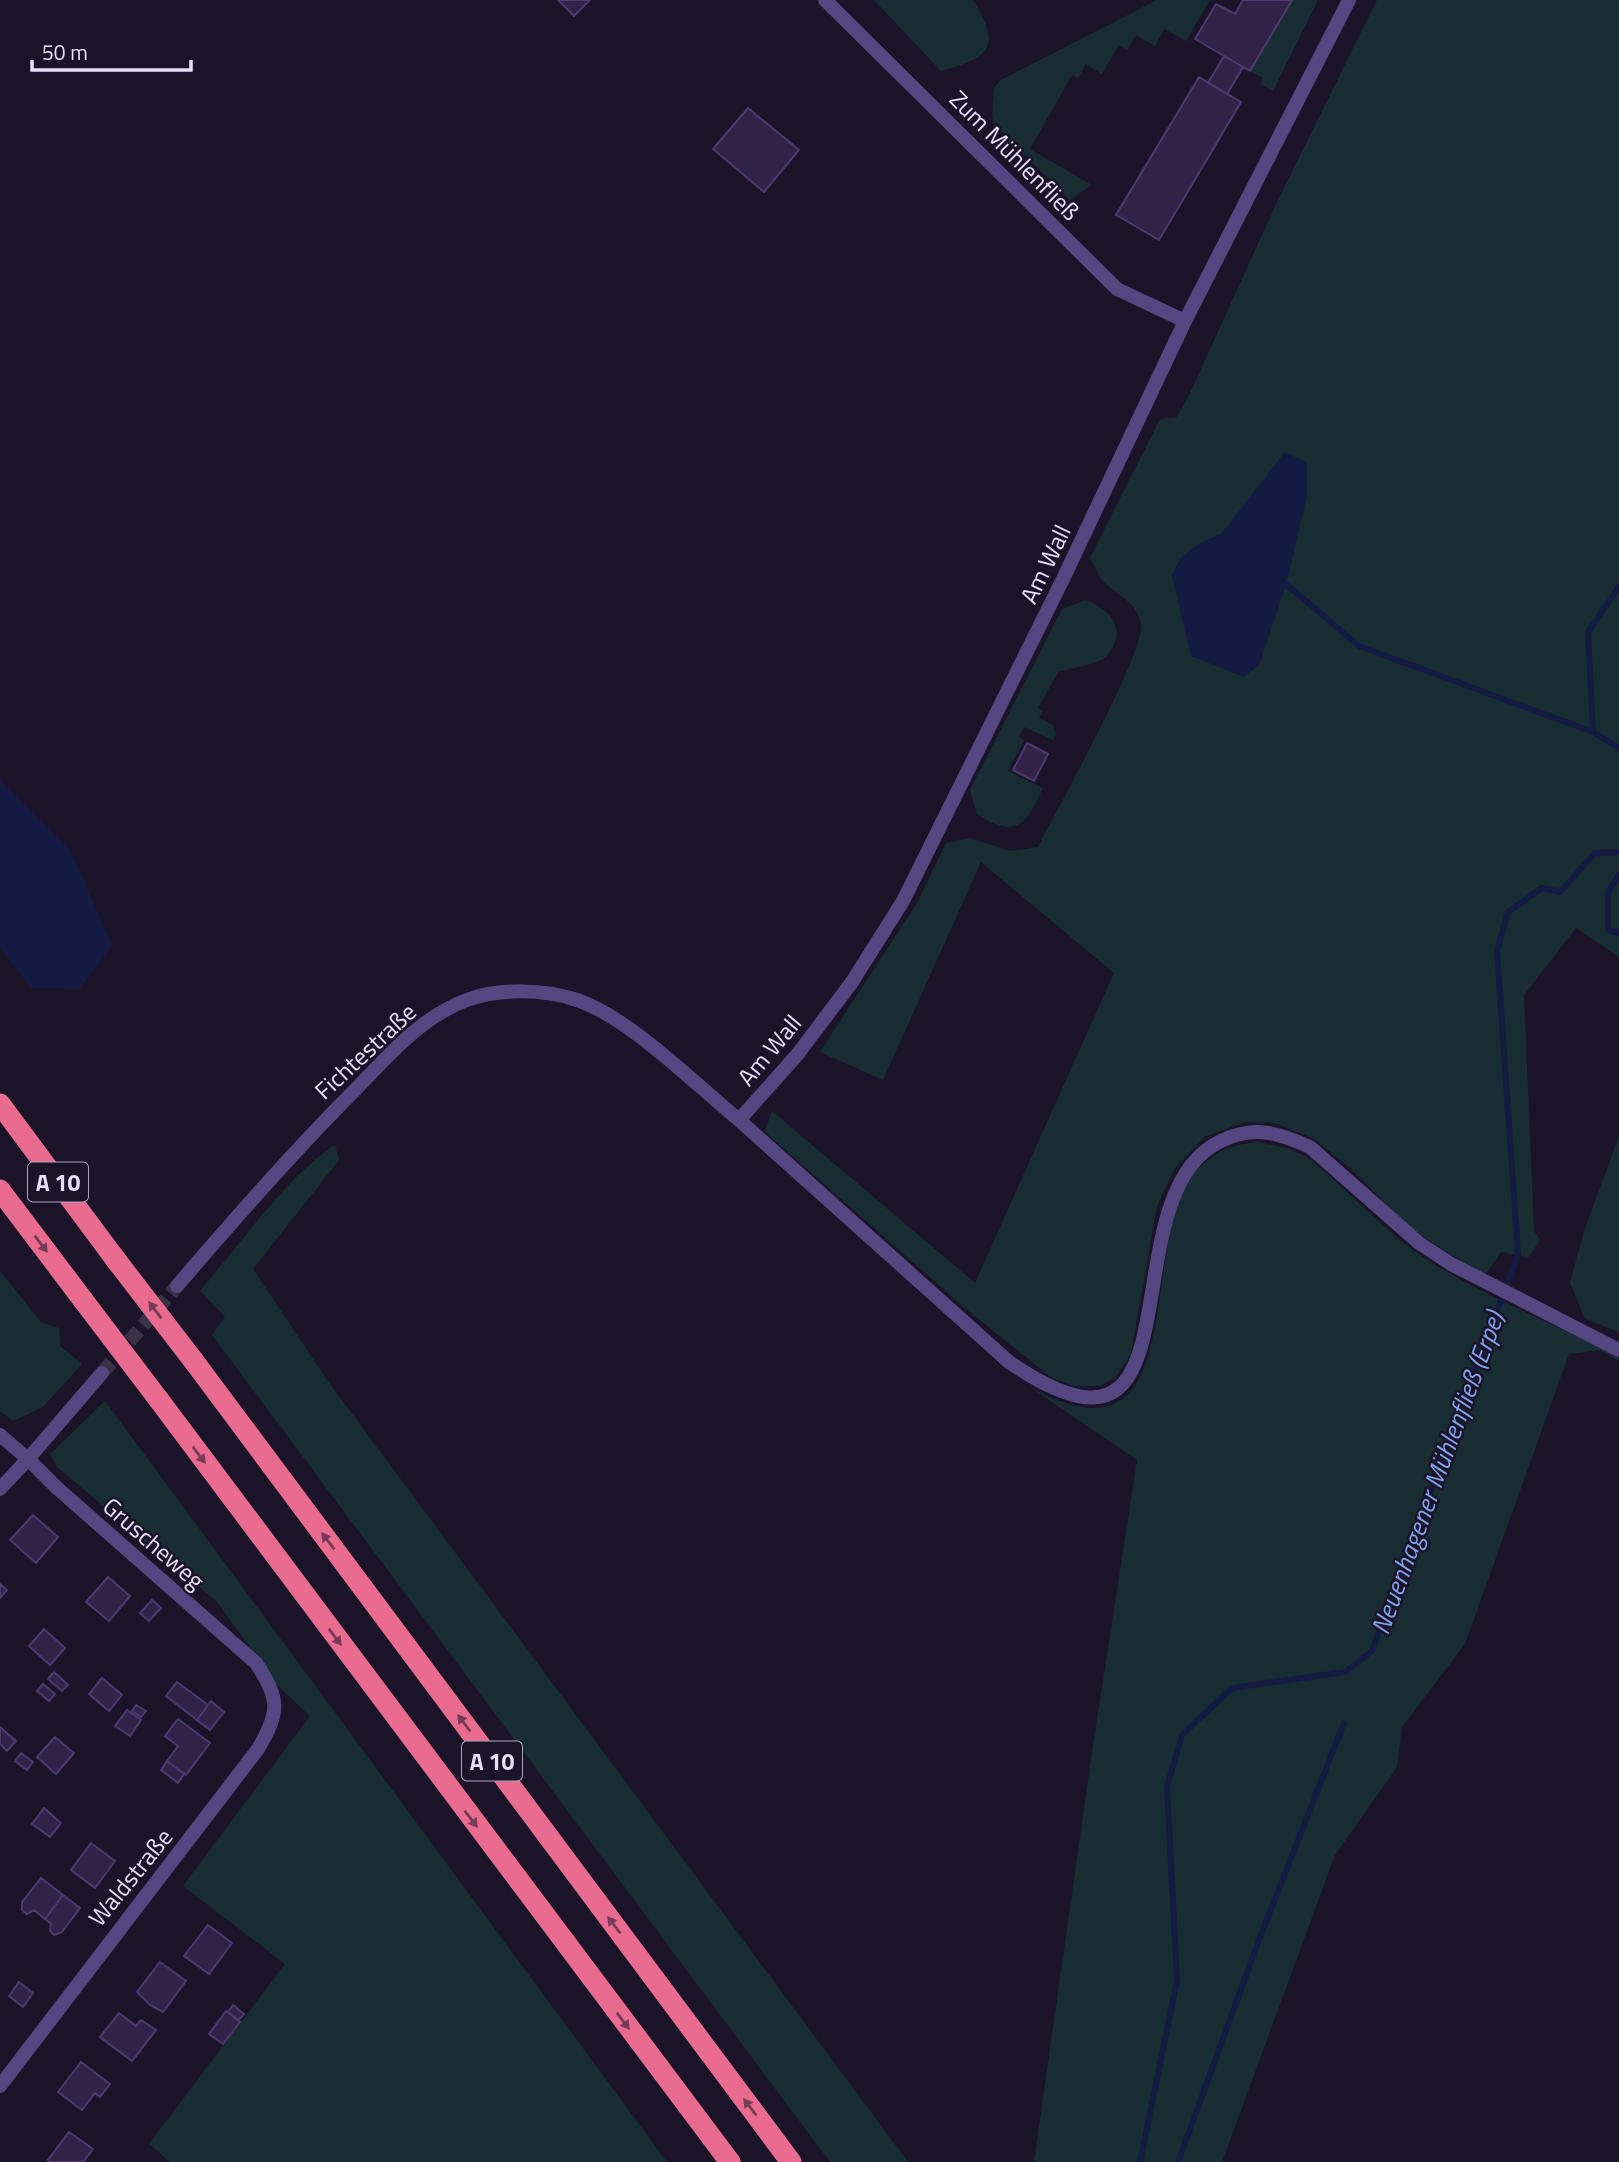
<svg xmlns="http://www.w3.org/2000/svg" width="1619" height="2162" font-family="'Titillium Web',sans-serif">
  <rect width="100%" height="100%" fill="#1b1428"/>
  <!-- green -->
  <path fill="#182d31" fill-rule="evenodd" d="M 874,0 L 973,0 C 1003,48 989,58 941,71 Z
    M 1157,0 L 1210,0 L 1186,41 L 1165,29 L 1155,46 L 1136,35 L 1127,50 L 1119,45 L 1102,74 L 1086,64 L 1078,78 L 1072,75 L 1030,149 L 1092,185 L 1070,200 L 994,125 C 991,111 993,99 994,88 L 1001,80 Z
    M 1292,0 L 1318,0 L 1273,91 L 1260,84 L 1263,78 L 1250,71 Z
    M 1377,0 L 1619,0 L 1619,957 L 1576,928 L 1524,995 L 1534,1231 L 1540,1240 L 1529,1257 L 1501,1252 L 1484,1276 L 1409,1227 L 1351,1169 L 1313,1138 L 1274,1123 L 1246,1122 L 1206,1136 L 1175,1168 L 1157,1206 L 1131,1354 L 1116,1377 L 1100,1386 L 1074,1386 L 1052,1378 L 966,1309 L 765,1132 L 772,1111 L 975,1283 L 1114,973 L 981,862 L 883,1080 L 820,1052 L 917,903 L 946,843 L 970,838 L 1010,851 L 1038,847 C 1055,813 1146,651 1141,624 C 1137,603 1121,597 1107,585 C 1099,578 1095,567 1090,558 L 1160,419 L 1177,417 L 1191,391 L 1277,202 ZM 1307,495 L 1286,584 L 1259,665 L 1172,576 L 1181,558 L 1199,544 Z
    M 1086,600 C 1105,608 1125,623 1113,646 C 1111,651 1108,656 1103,659 C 1089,666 1073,668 1059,671 L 1038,708 L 1043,711 L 1039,718 L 1053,725 L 1056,734 L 1053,740 L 1024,727 L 1019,737 L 1024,740 L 1008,771 L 1043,788 C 1026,826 1016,839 977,814 L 970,790 L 1062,609 Z
    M 1619,1136 L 1619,1332 L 1585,1319 L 1570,1283 L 1584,1231 Z
    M 1257,1142 L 1288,1148 L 1307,1157 C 1349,1190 1384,1232 1429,1261 C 1489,1299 1556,1324 1619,1357 L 1619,1361 L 1600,1350 L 1569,1354 L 1465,1644 L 1402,1727 L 1397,1767 L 1335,1855 L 1222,2162 L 1034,2162 L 1092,1752 L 1137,1460 L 1030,1387 C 1200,1481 1131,1234 1200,1167 C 1216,1151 1234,1144 1257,1142 Z
    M 335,1145 L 339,1160 L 253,1269 L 327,1380 L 908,2162 L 830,2162 L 212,1335 L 225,1317 L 200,1291 C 237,1248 289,1174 335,1145 Z
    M 0,1271 L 41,1322 L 59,1328 L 60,1346 L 82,1364 L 43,1407 L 13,1421 L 0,1411 Z
    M 105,1401 L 667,2162 L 170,2162 L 149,2144 L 285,1964 L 183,1886 L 310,1716 L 276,1684 L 218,1603 L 57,1467 L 50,1454 Z"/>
  <!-- water -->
  <path fill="#131b43" d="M 1285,452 L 1307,463 L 1307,495 L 1286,584 L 1259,665 L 1244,677 L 1191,656 L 1172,576 L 1181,558 L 1199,544 L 1221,534 Z
    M 0,780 L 71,851 L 112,945 L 79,989 L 31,988 L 0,947 Z"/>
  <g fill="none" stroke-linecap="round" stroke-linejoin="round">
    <!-- stream -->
    <path stroke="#131b43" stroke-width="6" d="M 1286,584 L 1359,646 L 1593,732 L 1619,748
      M 1593,732 L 1588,632 L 1619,587
      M 1619,875 L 1608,892 L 1608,930 L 1619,933
      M 1140,2162 L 1177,1981 L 1167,1787 L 1182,1735 L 1232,1688 L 1345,1672 L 1372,1651 L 1518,1254 L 1497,951 L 1508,912 L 1542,888 L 1560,892 L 1595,853 L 1619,852
      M 1178,2162 L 1259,1940 L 1344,1723"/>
  </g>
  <!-- building -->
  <path fill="#312347" stroke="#4d386f" stroke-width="2" d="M 558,0 L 590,0 L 574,16 Z
    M 1243,0 L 1292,0 L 1250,71 L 1195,39 L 1216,4 L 1235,14 Z
    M 1224,56 L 1243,67 L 1227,94 L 1208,83 Z
    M 1199,77 L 1241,102 L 1159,240 L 1116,215 Z
    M 748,108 L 799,150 L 764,192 L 713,149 Z
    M 1027,743 L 1048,754 L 1034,781 L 1013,770 Z
    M 33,1515 L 58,1537 L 36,1563 L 10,1540 Z
    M 108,1577 L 130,1596 L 109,1621 L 86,1602 Z
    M 0,1584 L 7,1590 L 0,1598 Z
    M 152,1600 L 161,1608 L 149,1621 L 140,1613 Z
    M 44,1629 L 65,1648 L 50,1665 L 29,1646 Z
    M 54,1672 L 68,1685 L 62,1691 L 48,1679 Z
    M 102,1678 L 122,1695 L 109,1711 L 89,1694 Z
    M 177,1682 L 208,1705 L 197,1720 L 166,1696 Z
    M 43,1684 L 55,1694 L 49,1701 L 37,1691 Z
    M 211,1701 L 224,1712 L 210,1730 L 197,1720 Z
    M 136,1705 L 146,1711 L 141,1717 L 132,1711 Z
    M 127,1710 L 141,1720 L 130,1736 L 115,1726 Z
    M 178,1719 L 210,1743 L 186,1775 L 167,1761 L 178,1746 L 165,1736 Z
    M 0,1727 L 16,1741 L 7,1751 L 0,1744 Z
    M 55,1737 L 74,1753 L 56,1774 L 37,1757 Z
    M 21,1753 L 33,1762 L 27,1770 L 15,1761 Z
    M 167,1761 L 184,1774 L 178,1783 L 161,1770 Z
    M 44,1808 L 61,1823 L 50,1837 L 32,1824 Z
    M 91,1843 L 115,1861 L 95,1888 L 71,1870 Z
    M 41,1878 L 63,1895 L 45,1919 L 34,1910 L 27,1914 L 22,1910 L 22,1902 Z
    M 63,1895 L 80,1908 L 62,1932 L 54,1935 L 50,1931 L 51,1924 L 45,1919 Z
    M 208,1925 L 232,1943 L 209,1974 L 184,1956 Z
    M 160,1962 L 186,1981 L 163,2012 L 150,2005 L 137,1992 Z
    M 19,1982 L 33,1993 L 23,2007 L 9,1996 Z
    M 233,2005 L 244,2014 L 239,2020 L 228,2012 Z
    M 226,2011 L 240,2022 L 223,2044 L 209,2034 Z
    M 119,2013 L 136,2026 L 141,2020 L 156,2030 L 132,2061 L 100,2037 Z
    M 81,2062 L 110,2084 L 100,2097 L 95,2093 L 82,2110 L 58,2092 Z
    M 69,2132 L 93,2149 L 83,2162 L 50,2162 L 48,2160 Z"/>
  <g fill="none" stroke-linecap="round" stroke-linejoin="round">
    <!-- tertiary-tunnel -->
    <path stroke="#3a3348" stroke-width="14" stroke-dasharray="14 7" stroke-linecap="butt" d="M 102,1373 L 177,1286"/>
    <!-- minor -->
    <path stroke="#534681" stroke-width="14" d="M 825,0 L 1117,289 L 1185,321
      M 1349,0 L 1185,321 L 1064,577 L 903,901 L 852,982 L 797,1055 L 739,1120 L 1009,1362 C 1209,1499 1105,1199 1219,1142 C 1253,1125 1277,1132 1310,1147 L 1419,1243 L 1451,1264 L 1619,1350
      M 0,1489 L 28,1459 L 56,1487 L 256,1663 C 280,1699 280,1712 258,1749 L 0,2086"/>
    <!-- tertiary -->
    <path stroke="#534681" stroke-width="14" d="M 177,1286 C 235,1218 293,1152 356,1089 C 388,1056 422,1016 467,1000 C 499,988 544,989 577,1000 C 630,1018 695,1084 739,1120
      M 0,1435 L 28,1459 L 102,1373"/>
    <!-- motorway -->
    <path stroke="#ea6b90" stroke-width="21" d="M 0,1104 L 116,1260
      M 0,1190 L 83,1300
      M 193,1360 L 791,2162
      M 159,1400 L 730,2162"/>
    <!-- motorway-bridge -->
    <path stroke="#ea6b90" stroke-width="21" d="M 116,1260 L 193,1360
      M 83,1300 L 159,1400"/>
  </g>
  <!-- one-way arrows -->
  <defs><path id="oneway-solid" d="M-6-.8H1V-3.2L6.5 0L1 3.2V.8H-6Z" transform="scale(1.75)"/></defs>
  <g fill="#783b57">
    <use href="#oneway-solid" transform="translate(41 1244) rotate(53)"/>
    <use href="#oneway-solid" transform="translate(155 1310) rotate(-127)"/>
    <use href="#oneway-solid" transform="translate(199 1455) rotate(53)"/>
    <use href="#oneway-solid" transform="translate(328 1541) rotate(-127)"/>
    <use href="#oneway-solid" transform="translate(335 1637) rotate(53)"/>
    <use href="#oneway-solid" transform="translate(464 1723) rotate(-127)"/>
    <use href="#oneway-solid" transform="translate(471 1819) rotate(53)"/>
    <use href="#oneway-solid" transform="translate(614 1925) rotate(-127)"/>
    <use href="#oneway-solid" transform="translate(623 2021) rotate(53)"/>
    <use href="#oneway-solid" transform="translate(750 2107) rotate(-127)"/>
  </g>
  <g text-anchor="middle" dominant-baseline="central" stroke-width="5" stroke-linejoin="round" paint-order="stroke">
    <!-- shield labels -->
    <g fill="#1b1428" stroke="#aaa3bc" stroke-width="2">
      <rect x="28" y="1162.5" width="60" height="39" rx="5"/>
      <rect x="462" y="1741.5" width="60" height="39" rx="5"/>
    </g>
    <g font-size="23" font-weight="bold" fill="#e8e0fb">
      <text x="58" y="1182">A 10</text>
      <text x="492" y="1761">A 10</text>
    </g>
    <!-- street labels -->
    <g font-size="24" fill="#e8e0fb" stroke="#1b1428">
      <text transform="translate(1015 155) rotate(45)">Zum Mühlenfließ</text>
      <text transform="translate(1045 564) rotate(-64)">Am Wall</text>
      <text transform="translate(769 1050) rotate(-50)">Am Wall</text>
      <text transform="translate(365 1051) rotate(-43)">Fichtestraße</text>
      <text transform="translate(154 1543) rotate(41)">Gruscheweg</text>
      <text transform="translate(130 1877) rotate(-51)">Waldstraße</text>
    </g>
    <!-- water labels -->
    <g font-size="26" font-style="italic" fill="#7ca3ec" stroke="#1b1428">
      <text transform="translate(1437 1473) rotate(-70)">Neuenhagener Mühlenfließ (Erpe)</text>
    </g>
  </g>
  <!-- scale -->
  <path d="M32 60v10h159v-10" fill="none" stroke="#e8e0fb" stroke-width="3.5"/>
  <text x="42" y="60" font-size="21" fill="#e8e0fb" stroke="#1b1428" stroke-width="5" paint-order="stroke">50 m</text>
</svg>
